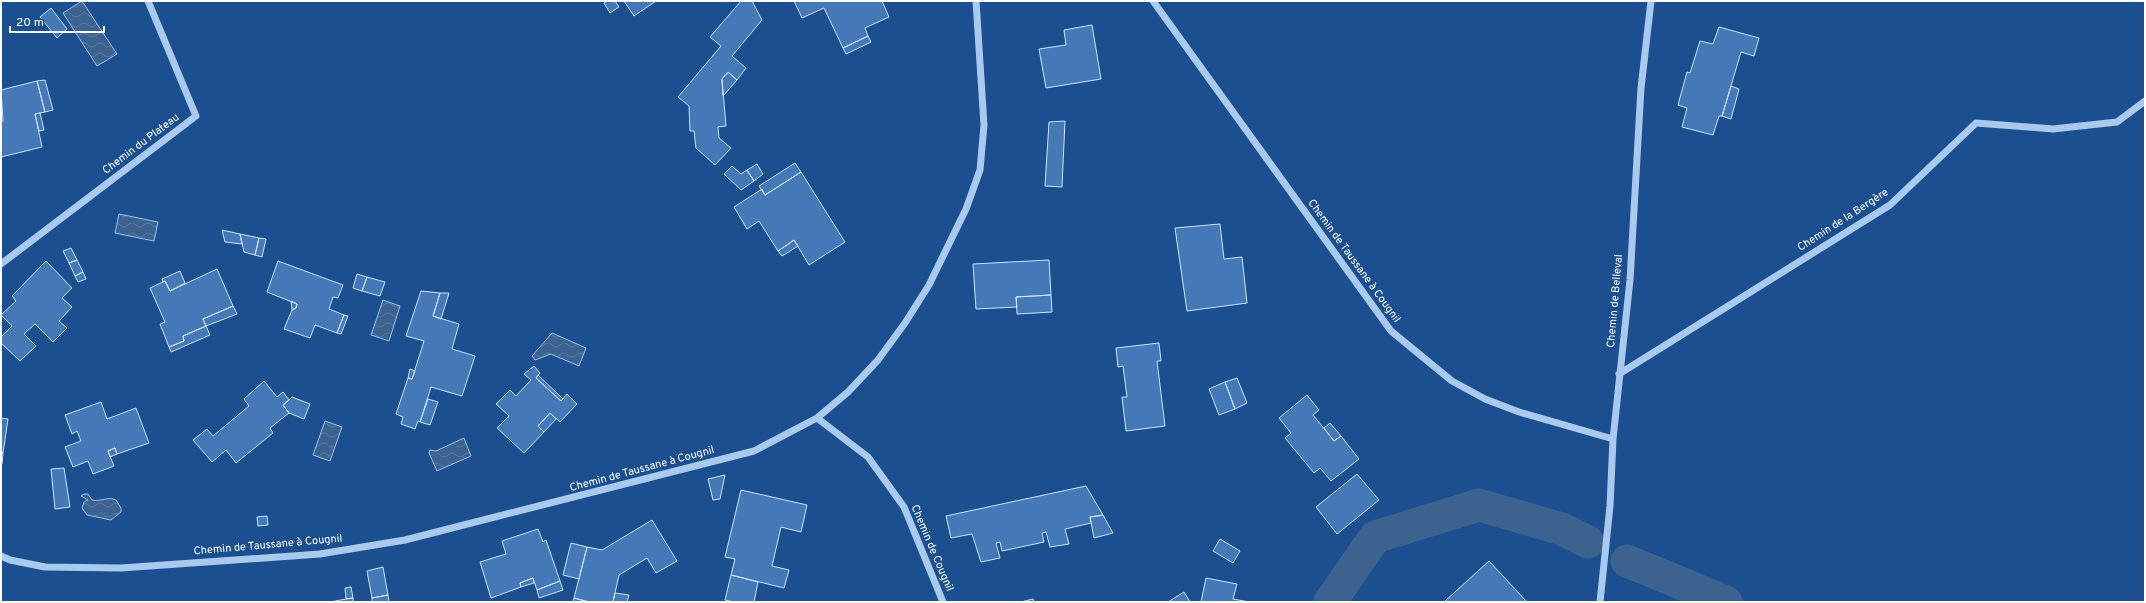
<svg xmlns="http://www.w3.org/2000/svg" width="2146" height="603" font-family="Overpass,sans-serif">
  <defs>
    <pattern id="water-waves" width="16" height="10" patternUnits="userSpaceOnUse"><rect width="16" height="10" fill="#3c6290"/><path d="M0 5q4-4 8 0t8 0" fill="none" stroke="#597aa1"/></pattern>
  </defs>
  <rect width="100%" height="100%" fill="#1b4f8f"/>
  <!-- water -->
  <path fill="url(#water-waves)" stroke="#9cc4f0" d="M 82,1 L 117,54 L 97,66 L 63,13 Z
    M 119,214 L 158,222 L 154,241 L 115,233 Z
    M 383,300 L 400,306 L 389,341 L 371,335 Z
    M 552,333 L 586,348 L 579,366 L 551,354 L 535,360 L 532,356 Z
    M 325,421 L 342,427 L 330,461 L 313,455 Z
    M 464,438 L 471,456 L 437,471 L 429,453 L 430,450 L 436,451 Z
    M 84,494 L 88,494 L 92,500 C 101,502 108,496 116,500 L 121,508 L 121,512 L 111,520 L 87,515 L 82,508 L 84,502 L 88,500 L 81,496 Z"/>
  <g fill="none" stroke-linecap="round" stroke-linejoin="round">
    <!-- canal -->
    <path stroke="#3c6290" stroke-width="33" d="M 1627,561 L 1726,602
      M 1330,602 L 1375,537 L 1479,505 L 1562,529 L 1588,542"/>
  </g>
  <!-- building -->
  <path fill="#4478b7" stroke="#cfe3fa" d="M 607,1 L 615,1 L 619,7 L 610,13 L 604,3 Z
    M 624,1 L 656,1 L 634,16 Z
    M 741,1 L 752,1 L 762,20 L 732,56 L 746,68 L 737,80 L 728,72 L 722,79 L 726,126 L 718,127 L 719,138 L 731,148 L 715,165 L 696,148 L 694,131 L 690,131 L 689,106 L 678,97 L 721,46 L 710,37 Z
    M 794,1 L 882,1 L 889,17 L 865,28 L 868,36 L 843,48 L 824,8 L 802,18 Z
    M 51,8 L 67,29 L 57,38 L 40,17 Z
    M 1092,25 L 1101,79 L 1046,88 L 1039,49 L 1066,45 L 1064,30 Z
    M 1719,27 L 1759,38 L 1754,56 L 1741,52 L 1722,116 L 1719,116 L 1713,135 L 1682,127 L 1687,108 L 1678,105 L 1687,72 L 1690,73 L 1700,41 L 1713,44 Z
    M 868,36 L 871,42 L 846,54 L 843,48 Z
    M 728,72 L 737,80 L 723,96 L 722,79 Z
    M 45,80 L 53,110 L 45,112 L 37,81 Z
    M 37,81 L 45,112 L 35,114 L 42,147 L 1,157 L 1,121 L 3,121 L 1,90 Z
    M 1731,86 L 1739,89 L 1731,119 L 1722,116 Z
    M 40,113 L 44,130 L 39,131 L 35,114 Z
    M 1065,121 L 1062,187 L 1045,186 L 1049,122 Z
    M 795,163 L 801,172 L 765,195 L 759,186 Z
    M 757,164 L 763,174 L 754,181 L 747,170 Z
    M 732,166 L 741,174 L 747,170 L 754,181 L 741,190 L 724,174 Z
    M 801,172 L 845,242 L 809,265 L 794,240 L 778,251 L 759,221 L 747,229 L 734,207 L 762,189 L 765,195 Z
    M 1220,224 L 1224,259 L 1242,257 L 1247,303 L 1187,311 L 1175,228 Z
    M 222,230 L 240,234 L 242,244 L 225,242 Z
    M 240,234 L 259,238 L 255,255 L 244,252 Z
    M 259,238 L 266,239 L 262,257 L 255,255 Z
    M 794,240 L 798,246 L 782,256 L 778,251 Z
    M 71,248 L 77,260 L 69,263 L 63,251 Z
    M 77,260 L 83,272 L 75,276 L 69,263 Z
    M 1049,260 L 1051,295 L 1016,297 L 1017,307 L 976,309 L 973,264 Z
    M 46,261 L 72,288 L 62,298 L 72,307 L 59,321 L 67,328 L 53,342 L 35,324 L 24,334 L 36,346 L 20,361 L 1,343 L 1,337 L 12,326 L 1,315 L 16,301 L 12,296 Z
    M 278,261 L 343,285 L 338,298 L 333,297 L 329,309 L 344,315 L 337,333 L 315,325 L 310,338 L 284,329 L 292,310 L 296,308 L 297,304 L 267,292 Z
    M 217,269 L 233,306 L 203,319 L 206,326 L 183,336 L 184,341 L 169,347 L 160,324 L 165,322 L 150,288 L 165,281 L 170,291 Z
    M 180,271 L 185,283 L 170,291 L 165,281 L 163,282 L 162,279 Z
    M 83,272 L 86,279 L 78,282 L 75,276 Z
    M 357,274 L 367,277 L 362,291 L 353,288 Z
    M 367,277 L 385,282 L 380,296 L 362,291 Z
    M 421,291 L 440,293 L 433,316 L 459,324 L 452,349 L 475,356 L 462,396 L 431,387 L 420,422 L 418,421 L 415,429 L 401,424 L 403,417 L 396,414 L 408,378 L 412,379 L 424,341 L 406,336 Z
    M 440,293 L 449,293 L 441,319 L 433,316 Z
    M 1051,295 L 1052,312 L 1017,314 L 1016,297 Z
    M 291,301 L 297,304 L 296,308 L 292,310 Z
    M 233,306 L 237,314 L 206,326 L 203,319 Z
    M 344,315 L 348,316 L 341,334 L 337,333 Z
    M 206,326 L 210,335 L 171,352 L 169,347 L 184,341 L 183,336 Z
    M 1159,343 L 1161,361 L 1157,361 L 1165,426 L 1126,431 L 1122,397 L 1127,397 L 1123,366 L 1118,367 L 1116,348 Z
    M 534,366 L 540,373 L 536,378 L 561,401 L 567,394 L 577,404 L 560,422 L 550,413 L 538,426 L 544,432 L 524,453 L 497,428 L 509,416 L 496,404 L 510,390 L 516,396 L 531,380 L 524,374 Z
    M 410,369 L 415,371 L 412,379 L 408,378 Z
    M 538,375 L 563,399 L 561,401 L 536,378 Z
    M 1237,378 L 1247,403 L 1235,409 L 1225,382 Z
    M 264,381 L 277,397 L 283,392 L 289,400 L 283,405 L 289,413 L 270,428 L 273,433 L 236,463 L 226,450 L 212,462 L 193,440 L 207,429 L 213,436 L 249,406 L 244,399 Z
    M 1225,382 L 1235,409 L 1219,415 L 1209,389 Z
    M 1307,395 L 1319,410 L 1313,415 L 1334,441 L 1341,436 L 1359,459 L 1331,481 L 1320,468 L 1314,473 L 1285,438 L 1291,433 L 1279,418 Z
    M 292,397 L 310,404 L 304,419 L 289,413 L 283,405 Z
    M 428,399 L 438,402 L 430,425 L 420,422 Z
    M 101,402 L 107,419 L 136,408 L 149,443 L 117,454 L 115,448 L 108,451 L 114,466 L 93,474 L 88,461 L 73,467 L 65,447 L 81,441 L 77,431 L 72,434 L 65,415 Z
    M 550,413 L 556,419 L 544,432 L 538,426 Z
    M 1,418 L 8,419 L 3,453 L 1,452 Z
    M 1330,423 L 1341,436 L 1334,441 L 1324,428 Z
    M 115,448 L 117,454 L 110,457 L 108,451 Z
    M 1,452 L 3,453 L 2,464 L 1,464 Z
    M 64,468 L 70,507 L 55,509 L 51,469 Z
    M 1357,474 L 1379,500 L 1337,534 L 1316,507 Z
    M 725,475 L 720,499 L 713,500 L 708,479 Z
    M 1086,486 L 1103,515 L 1090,517 L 1091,523 L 1065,529 L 1069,544 L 1050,547 L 1046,532 L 1042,533 L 1044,542 L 1002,551 L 1000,542 L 996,543 L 1000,558 L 981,562 L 972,534 L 951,538 L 946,516 Z
    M 741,490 L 807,505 L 801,532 L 781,527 L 772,566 L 789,570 L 784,588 L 731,575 L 735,559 L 725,557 Z
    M 1103,515 L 1113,533 L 1094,538 L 1090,517 Z
    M 267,516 L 268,525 L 258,526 L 257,517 Z
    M 652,520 L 677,561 L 656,573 L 647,558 L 619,575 L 613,602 L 589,602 L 574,598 L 587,547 L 602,550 Z
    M 538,529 L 543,542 L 546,540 L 560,581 L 537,590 L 533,578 L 520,583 L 521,587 L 491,598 L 480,562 L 506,554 L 502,541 Z
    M 1220,539 L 1240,551 L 1233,563 L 1213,551 Z
    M 571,543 L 587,547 L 579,579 L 563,575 Z
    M 1489,561 L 1527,602 L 1444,602 Z
    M 383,567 L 388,595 L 372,598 L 367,571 Z
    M 731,575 L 758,582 L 754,602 L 734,602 L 725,600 Z
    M 533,578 L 534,583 L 521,587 L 520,583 Z
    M 1206,578 L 1237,584 L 1233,599 L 1249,602 L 1201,602 Z
    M 560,581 L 563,590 L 539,598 L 537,590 Z
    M 351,587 L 353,598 L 346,599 L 345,588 Z
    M 1184,592 L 1190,602 L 1168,602 Z
    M 615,593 L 629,595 L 627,602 L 613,602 Z
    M 388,595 L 389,602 L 372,602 L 372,598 Z
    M 353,598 L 353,602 L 330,602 L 346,599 Z
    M 574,598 L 589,602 L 573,602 Z
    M 1033,599 L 1034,602 L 1021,602 Z"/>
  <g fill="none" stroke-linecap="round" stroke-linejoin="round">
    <!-- minor -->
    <path stroke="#a9c9ee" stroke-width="7" d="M 1153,1 L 1391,331 L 1452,381 L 1485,399 L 1519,412 L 1613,439
      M 1,264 L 196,116 L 148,1
      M 1619,374 L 1890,205 L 1976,123 L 2053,129 L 2117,122 L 2145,101
      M 817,418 L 868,457 L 904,507 L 943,602
      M 1,556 L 10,560 L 45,567 L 121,568 L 320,554 L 405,540 L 754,451 L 817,418 L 848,392 L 878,360 L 905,323 L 929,285 L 966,209 L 980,170 L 984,125 L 976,1
      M 1600,602 L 1610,506 L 1613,439 L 1630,280 L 1641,88 L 1651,1"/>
  </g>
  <g text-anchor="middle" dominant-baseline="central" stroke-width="3.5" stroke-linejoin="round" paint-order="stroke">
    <!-- street labels -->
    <g font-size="11" fill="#fff" stroke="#1b4f8f">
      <text transform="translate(141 144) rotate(-37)">Chemin du Plateau</text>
      <text transform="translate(1843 220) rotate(-33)">Chemin de la Bergère</text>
      <text transform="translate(1354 261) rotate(54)">Chemin de Taussane à Cougnil</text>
      <text transform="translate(1615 301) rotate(-85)">Chemin de Belleval</text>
      <text transform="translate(642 469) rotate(-15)">Chemin de Taussane à Cougnil</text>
      <text transform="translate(268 545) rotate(-5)">Chemin de Taussane à Cougnil</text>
      <text transform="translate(932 548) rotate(67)">Chemin de Cougnil</text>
    </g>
  </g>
  <!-- border -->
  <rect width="2146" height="603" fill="none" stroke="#ffffff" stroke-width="4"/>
  <!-- scale -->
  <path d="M10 26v6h94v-6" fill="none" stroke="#ffffff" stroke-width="2"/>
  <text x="16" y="26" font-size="12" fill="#ffffff" stroke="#1b4f8f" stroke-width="3" paint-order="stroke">20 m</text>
</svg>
